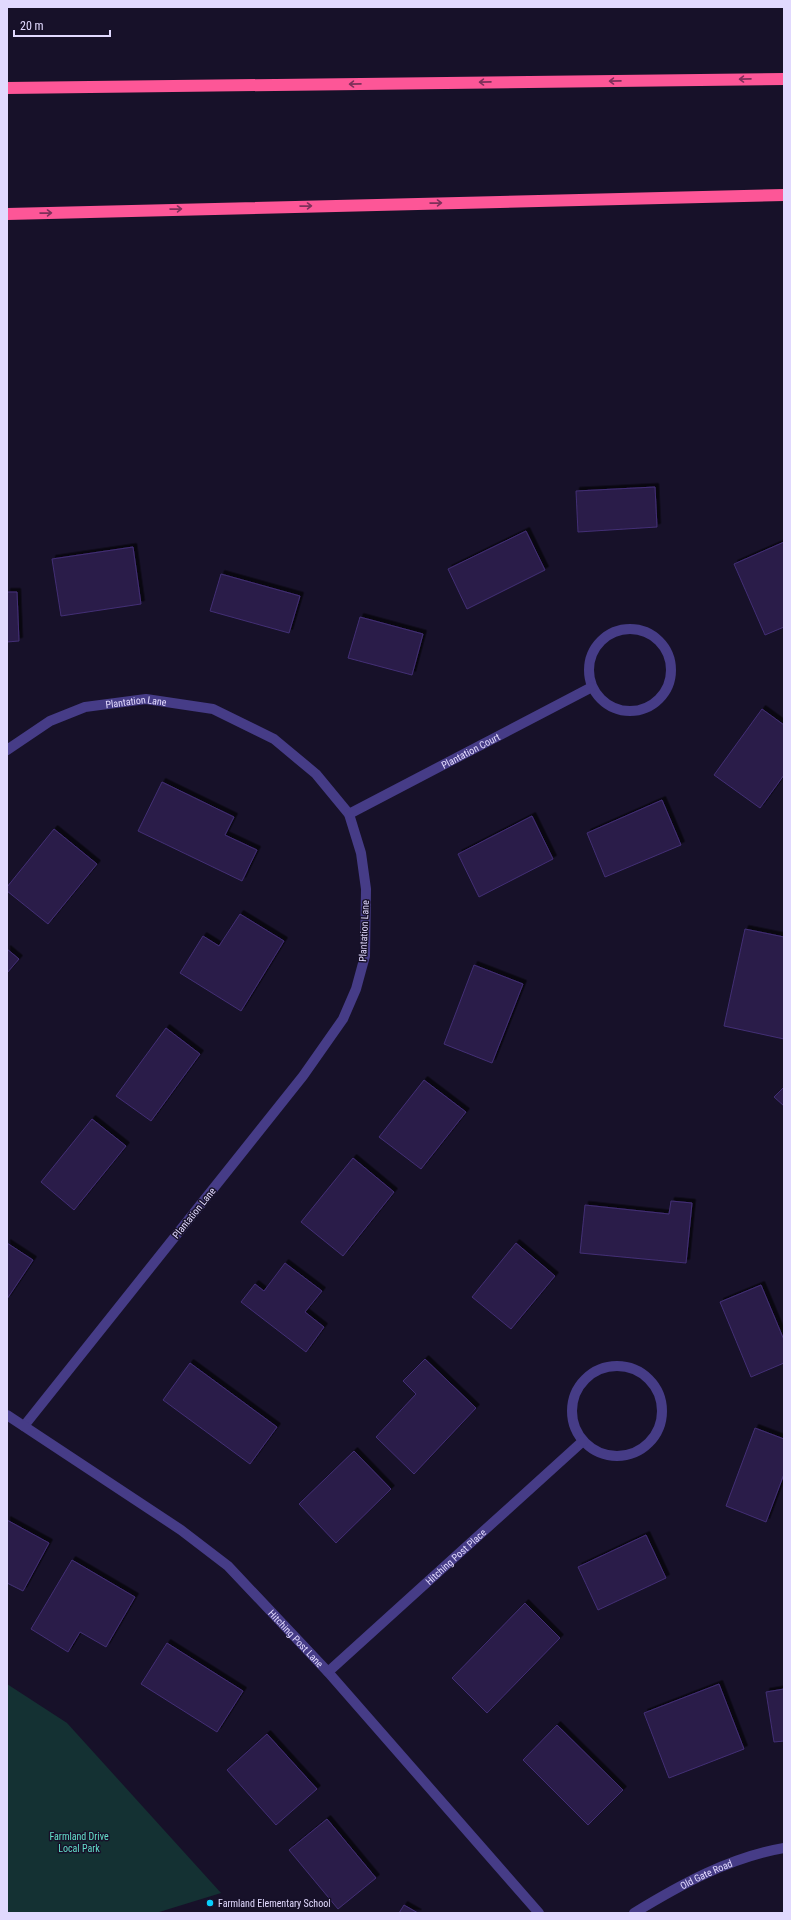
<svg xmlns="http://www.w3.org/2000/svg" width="791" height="1920" font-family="'Roboto Condensed',sans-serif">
  <defs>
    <filter id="shadow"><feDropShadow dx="3.5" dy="-3.5" stdDeviation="0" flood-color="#0009"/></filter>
  </defs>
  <rect width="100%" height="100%" fill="#171129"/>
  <!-- green -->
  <path fill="#143133" d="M 7,1684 L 67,1723 L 221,1893 L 156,1913 L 7,1913 Z"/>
  <!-- building -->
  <path fill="#2a1d4a" stroke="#432f75" filter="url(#shadow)" d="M 655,487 L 657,527 L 578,532 L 576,491 Z
    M 526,531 L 545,570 L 467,609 L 448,569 Z
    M 784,542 L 784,627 L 765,635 L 734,564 Z
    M 133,547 L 141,604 L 61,616 L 52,559 Z
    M 221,574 L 300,596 L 289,633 L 210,611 Z
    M 7,592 L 17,592 L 19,641 L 7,642 Z
    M 360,617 L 423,634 L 412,675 L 348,658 Z
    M 762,709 L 784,725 L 784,775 L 760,808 L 714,775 Z
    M 162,782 L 234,817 L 225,835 L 257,850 L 242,881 L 138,831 Z
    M 662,800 L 681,845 L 605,877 L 587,833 Z
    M 532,816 L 553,859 L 479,897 L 458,854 Z
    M 54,829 L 97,864 L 48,924 L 7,891 L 7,887 Z
    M 240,914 L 284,941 L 241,1011 L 180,973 L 203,936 L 219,946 Z
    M 745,929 L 784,937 L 784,1039 L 724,1026 Z
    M 7,949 L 19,959 L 7,973 Z
    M 474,965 L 523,984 L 492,1063 L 444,1044 Z
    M 166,1028 L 200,1054 L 151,1121 L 116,1096 Z
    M 424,1080 L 466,1112 L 421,1169 L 379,1137 Z
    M 784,1087 L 784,1106 L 774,1097 Z
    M 92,1119 L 126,1146 L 74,1210 L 41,1182 Z
    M 353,1158 L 394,1192 L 343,1256 L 301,1222 Z
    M 671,1201 L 692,1203 L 686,1263 L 580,1253 L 585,1205 L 669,1214 Z
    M 7,1243 L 33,1260 L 7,1299 Z
    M 516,1243 L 555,1276 L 511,1329 L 472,1297 Z
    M 285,1263 L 322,1291 L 305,1312 L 324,1327 L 306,1352 L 241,1302 L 255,1284 L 264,1291 Z
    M 761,1285 L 784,1340 L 784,1363 L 751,1377 L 720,1302 Z
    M 425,1359 L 476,1408 L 414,1474 L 376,1437 L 416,1394 L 403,1381 Z
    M 190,1363 L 277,1427 L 250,1464 L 163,1400 Z
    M 755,1428 L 784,1439 L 784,1474 L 766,1522 L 726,1506 Z
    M 354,1451 L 391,1489 L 336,1543 L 299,1504 Z
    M 7,1520 L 49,1543 L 23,1591 L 7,1583 Z
    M 646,1535 L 666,1578 L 598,1610 L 578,1567 Z
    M 72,1560 L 135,1597 L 106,1647 L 80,1632 L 68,1652 L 31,1629 Z
    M 525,1603 L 560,1638 L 487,1713 L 452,1678 Z
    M 167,1643 L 243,1691 L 217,1732 L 141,1684 Z
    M 719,1684 L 744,1749 L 669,1778 L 644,1713 Z
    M 784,1689 L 784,1741 L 774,1742 L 766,1692 Z
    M 557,1725 L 623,1790 L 588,1825 L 523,1760 Z
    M 267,1734 L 317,1789 L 276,1825 L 227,1770 Z
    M 327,1819 L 376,1878 L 338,1909 L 289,1850 Z
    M 404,1905 L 418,1913 L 399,1913 Z"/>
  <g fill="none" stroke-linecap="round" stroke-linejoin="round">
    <!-- minor -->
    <g stroke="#463c87" stroke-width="10">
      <circle cx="630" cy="670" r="41"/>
      <path id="s1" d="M 7,750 L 50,721 L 85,707 L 146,699 L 213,709 L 274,739 L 316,774 L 349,814 L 361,853 L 366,889 L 365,956 L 356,989 L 343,1019 L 303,1076 L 24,1426"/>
      <path id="s2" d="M 349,814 L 592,687"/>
      <circle cx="617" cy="1411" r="45"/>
      <path id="s3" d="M 7,1415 L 181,1530 L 228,1566 L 328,1672 L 539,1913"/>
      <path id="s4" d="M 328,1672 L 583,1441"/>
      <path id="s5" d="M 634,1913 C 680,1885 730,1857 784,1848"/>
    </g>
    <!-- highway -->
    <path stroke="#fd5697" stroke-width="12" d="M 7,88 L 784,79
      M 7,214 L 784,195"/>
  </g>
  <!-- one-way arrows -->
  <defs><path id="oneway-shaft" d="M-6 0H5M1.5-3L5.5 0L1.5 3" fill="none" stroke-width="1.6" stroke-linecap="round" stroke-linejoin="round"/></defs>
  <g stroke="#7e305a">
    <use href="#oneway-shaft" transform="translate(745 79) rotate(179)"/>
    <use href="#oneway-shaft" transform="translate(615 81) rotate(179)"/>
    <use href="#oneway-shaft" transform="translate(485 82) rotate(179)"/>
    <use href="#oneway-shaft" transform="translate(355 84) rotate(179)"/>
    <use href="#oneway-shaft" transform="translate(436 203) rotate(-1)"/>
    <use href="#oneway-shaft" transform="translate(306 206) rotate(-1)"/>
    <use href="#oneway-shaft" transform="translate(176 209) rotate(-1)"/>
    <use href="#oneway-shaft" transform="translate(46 213) rotate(-1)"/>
  </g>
  <!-- markers -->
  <circle fill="#08cefc" stroke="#171129" stroke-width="1.5" cx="210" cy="1903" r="4"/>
  <g text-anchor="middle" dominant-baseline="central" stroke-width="3" stroke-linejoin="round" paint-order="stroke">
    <!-- street labels -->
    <g font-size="10" fill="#e1d9fe" stroke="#171129">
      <text stroke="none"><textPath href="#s1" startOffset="141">Plantation Lane</textPath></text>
      <text stroke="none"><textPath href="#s2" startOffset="137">Plantation Court</textPath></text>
      <text transform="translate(364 931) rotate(-87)">Plantation Lane</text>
      <text transform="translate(194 1213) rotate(-51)">Plantation Lane</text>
      <text stroke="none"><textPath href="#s4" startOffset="172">Hitching Post Place</textPath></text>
      <text stroke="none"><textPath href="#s3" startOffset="367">Hitching Post Lane</textPath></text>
      <text stroke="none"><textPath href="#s5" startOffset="82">Old Gate Road</textPath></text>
    </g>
    <!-- park labels -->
    <g font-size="10" fill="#64dfcb" stroke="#171129">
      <text x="79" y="1836">Farmland Drive<tspan x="79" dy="12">Local Park</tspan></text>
    </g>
    <!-- poi labels -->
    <g font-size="10" fill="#e1d9fe" stroke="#171129" text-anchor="start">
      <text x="218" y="1903">Farmland Elementary School</text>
    </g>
  </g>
  <!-- border -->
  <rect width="791" height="1920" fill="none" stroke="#e1d9fe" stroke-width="16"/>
  <!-- scale -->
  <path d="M14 30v6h96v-6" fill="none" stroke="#e1d9fe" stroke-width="2"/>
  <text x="20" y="30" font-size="12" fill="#e1d9fe" stroke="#171129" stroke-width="3" paint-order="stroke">20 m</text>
</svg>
